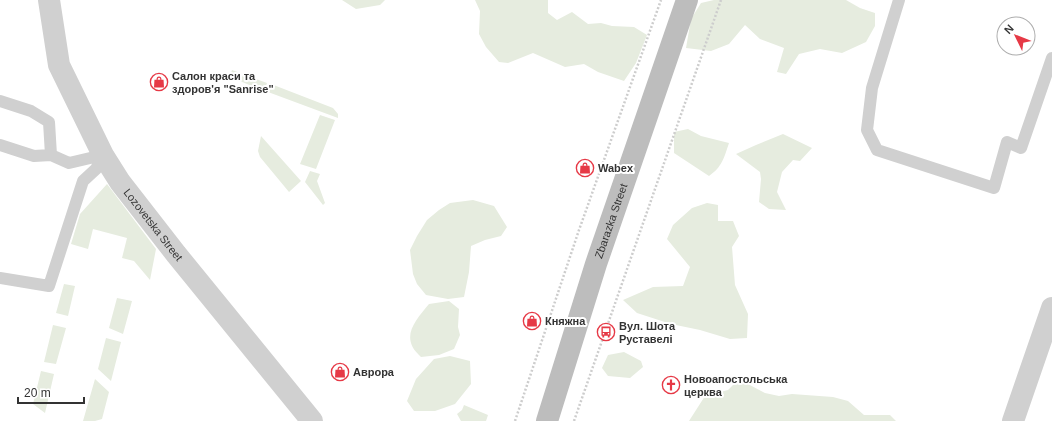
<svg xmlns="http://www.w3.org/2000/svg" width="1052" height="421" font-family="Helvetica,sans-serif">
  <rect width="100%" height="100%" fill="#fff"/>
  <!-- green -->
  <path fill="#e6ecdf" d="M 342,0 L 385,0 L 380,5 L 356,9 Z
    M 475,0 L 548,0 L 548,13 L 557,20 L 572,12 L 588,24 L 601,23 L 612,26 L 634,27 L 647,35 L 636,63 L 624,81 L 598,72 L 584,64 L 565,67 L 533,53 L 508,63 L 499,62 L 486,47 L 479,34 L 480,11 Z
    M 714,0 L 846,0 L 860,8 L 875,13 L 875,26 L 866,42 L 842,53 L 820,49 L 799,54 L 786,74 L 777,72 L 784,48 L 760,39 L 745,25 L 729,44 L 711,51 L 686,48 L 691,19 L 701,3 Z
    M 232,70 L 267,83 L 264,91 L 235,79 L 231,73 Z
    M 271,84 L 333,108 L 338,114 L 338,118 L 268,92 Z
    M 320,115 L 335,120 L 316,169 L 300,164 Z
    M 688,129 L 701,136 L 729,143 C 724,158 722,167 709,176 L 674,153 L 674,132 Z
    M 783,134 L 812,148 L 800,161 L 793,160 L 782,172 L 777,192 L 786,210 L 769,209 L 759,202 L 761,179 L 760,172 L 736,154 L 756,145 Z
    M 261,136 L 301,181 L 289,192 L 260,157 L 258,151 Z
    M 310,171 L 320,174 L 317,181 L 325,203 L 323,205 L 305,182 Z
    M 107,184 L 156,249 L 150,280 L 134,261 L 122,258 L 127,238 L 93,229 L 88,249 L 71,244 L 80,214 Z
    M 473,200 L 494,206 L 507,227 L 501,236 L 485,240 L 471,246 L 469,272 L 464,297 L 448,299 L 426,295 L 417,284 L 413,274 L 410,250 L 417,236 L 427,220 L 439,210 L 450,203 Z
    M 707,203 L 718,205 L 718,221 L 733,221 L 739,236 L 732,247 L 735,285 L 748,314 L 747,338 L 730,339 L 700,330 L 671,324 L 637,313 L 623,300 L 653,287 L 683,286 L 690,267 L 667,239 L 673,225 L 692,208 Z
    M 64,284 L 75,286 L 68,316 L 56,313 Z
    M 117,298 L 132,301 L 123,334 L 109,328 Z
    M 449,301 L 459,309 L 458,327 L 460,335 L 454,349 L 439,355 L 421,357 C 399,338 415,321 429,304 Z
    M 53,325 L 66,328 L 56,364 L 44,362 Z
    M 106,338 L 121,342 L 111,381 L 98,369 Z
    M 624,352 L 641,361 L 643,367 L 630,378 L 608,376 L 602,368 L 608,355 Z
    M 450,356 L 470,361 L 471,384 L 455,404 L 435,411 L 414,411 L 407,401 L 416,379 L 434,359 Z
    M 41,371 L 54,374 L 45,413 L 33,404 Z
    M 95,379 L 109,392 L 102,419 L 95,421 L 83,421 Z
    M 746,383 L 765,393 L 779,396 L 792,394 L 833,397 L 848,401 L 864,415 L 890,415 L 896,421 L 689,421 L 705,396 L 728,390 L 733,385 Z
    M 464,405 L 488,415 L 486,421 L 461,421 L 457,414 L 462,410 Z"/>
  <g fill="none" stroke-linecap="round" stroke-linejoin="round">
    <!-- path -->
    <path stroke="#cdcdcd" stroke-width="2.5" stroke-dasharray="2 2" stroke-linecap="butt" d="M 515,421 L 579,230 L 661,0
      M 574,421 L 721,0"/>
    <!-- lane -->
    <path stroke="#d0d0d0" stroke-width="12" d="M 899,0 L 872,88 L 867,130 L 877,150 L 994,188 L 1007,142 L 1021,148 L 1052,58
      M 0,101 L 31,111 L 49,122 L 51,155
      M 0,145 L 34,156 L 51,155 L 69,163 L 103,155 L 96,169 L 83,181 L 49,286 L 0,278"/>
    <!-- street -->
    <g stroke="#d0d0d0" stroke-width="22">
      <path id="s1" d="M 49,0 L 59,65 L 103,155 L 120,182 L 176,254 L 312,421"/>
      <path d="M 1013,421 L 1052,308"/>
    </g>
    <!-- secondary -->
    <path stroke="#bdbdbd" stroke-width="22" id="s2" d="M 547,421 L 596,264 L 687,0"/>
  </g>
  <!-- icons -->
  <defs>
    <symbol id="shop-ring" viewBox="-11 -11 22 22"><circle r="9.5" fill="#fff" stroke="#e63946" stroke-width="1.5"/><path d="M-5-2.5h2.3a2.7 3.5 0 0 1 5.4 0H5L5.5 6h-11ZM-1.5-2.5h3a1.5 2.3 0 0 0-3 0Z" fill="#e63946"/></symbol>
    <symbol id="bus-ring" viewBox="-11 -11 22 22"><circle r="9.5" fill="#fff" stroke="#e63946" stroke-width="1.5"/><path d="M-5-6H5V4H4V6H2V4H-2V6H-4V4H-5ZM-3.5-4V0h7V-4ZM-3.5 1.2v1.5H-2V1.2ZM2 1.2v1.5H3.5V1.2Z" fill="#e63946"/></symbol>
    <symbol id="church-ring" viewBox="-11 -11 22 22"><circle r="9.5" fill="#fff" stroke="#e63946" stroke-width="1.5"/><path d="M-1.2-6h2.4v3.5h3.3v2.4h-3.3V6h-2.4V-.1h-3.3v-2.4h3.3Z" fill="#e63946"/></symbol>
  </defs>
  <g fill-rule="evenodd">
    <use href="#shop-ring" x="149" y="72" width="20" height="20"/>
    <use href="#shop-ring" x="575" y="158" width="20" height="20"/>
    <use href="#shop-ring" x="522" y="311" width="20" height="20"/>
    <use href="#bus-ring" x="596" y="322" width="20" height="20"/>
    <use href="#shop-ring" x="330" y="362" width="20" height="20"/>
    <use href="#church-ring" x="661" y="375" width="20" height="20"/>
  </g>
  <g text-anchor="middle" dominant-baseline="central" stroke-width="4" stroke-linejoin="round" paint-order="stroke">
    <!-- poi labels -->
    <g font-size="11" font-weight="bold" fill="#333" stroke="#fff" text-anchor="start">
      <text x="172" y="76">Салон краси та<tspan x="172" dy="13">здоров'я "Sanrise"</tspan></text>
      <text x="598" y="168">Wabex</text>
      <text x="545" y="321">Княжна</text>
      <text x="619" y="326">Вул. Шота<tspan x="619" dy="13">Руставелі</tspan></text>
      <text x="353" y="372">Аврора</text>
      <text x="684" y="379">Новоапостольська<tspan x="684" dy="13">церква</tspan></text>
    </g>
    <!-- street labels -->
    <g font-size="11" fill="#333" stroke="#fff">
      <text stroke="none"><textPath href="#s2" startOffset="210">Zbarazka Street</textPath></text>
      <text stroke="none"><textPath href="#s1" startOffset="252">Lozovetska Street</textPath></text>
    </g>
  </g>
  <!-- north arrow -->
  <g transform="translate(1016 36) rotate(313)"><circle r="19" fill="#ffffff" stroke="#adadad"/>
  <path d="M0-3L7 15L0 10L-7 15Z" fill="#e63946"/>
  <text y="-6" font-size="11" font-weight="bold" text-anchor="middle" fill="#333333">N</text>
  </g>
  <!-- scale -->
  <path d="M18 397v6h66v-6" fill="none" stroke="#333333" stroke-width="2"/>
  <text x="24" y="397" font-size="12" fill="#333333" stroke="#ffffff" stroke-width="3" paint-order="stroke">20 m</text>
</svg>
